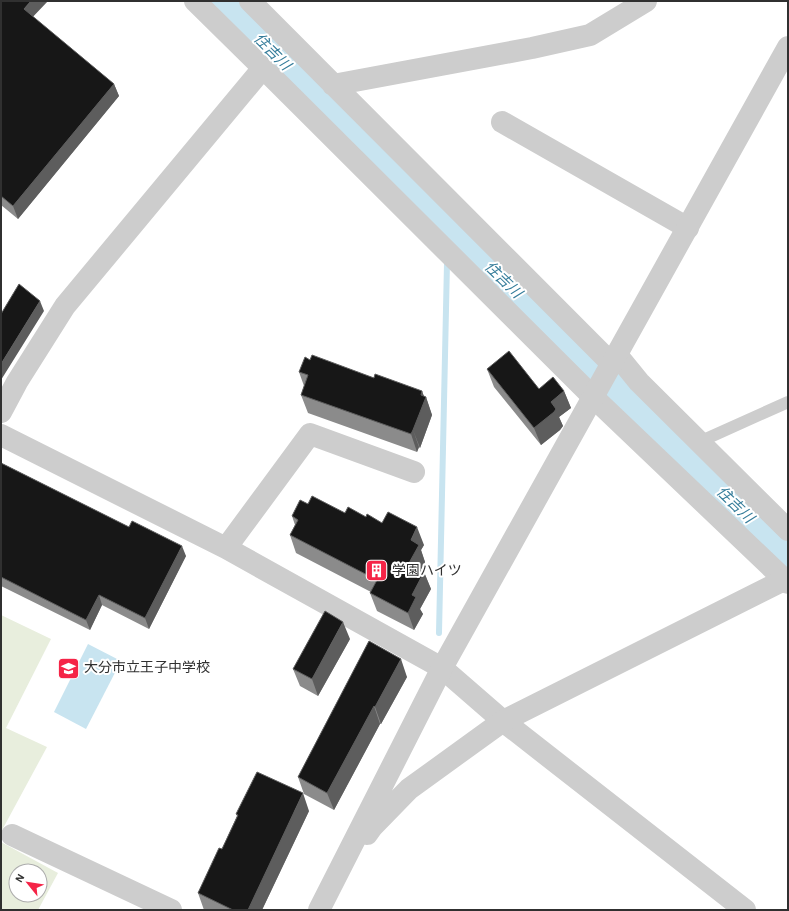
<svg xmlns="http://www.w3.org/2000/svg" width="789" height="911" font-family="'Alegreya Sans','Noto Sans JP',sans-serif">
  <rect width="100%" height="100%" fill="#fff"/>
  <!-- green -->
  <path fill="#e8eedd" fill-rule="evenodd" d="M 1,615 L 51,639 L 6,728 L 47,747 L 1,832 Z
    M 1,842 L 58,873 L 38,910 L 1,910 ZM 16,871 L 40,871 L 40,895 L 16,895 Z"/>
  <!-- water -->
  <path fill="#c8e4f0" d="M 88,644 L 121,661 L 86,729 L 54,712 Z"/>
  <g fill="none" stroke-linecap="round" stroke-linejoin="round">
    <!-- stream -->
    <path stroke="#c8e4f0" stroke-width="6" d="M 448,234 L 448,225
      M 439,633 L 447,263"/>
    <!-- river -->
    <path stroke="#c8e4f0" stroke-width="37" d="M 220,1 L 423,202 L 448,225 L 788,556"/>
    <!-- service -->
    <path stroke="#cdcdcd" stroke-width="12" d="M 699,442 L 788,402"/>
    <!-- minor -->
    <path stroke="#cdcdcd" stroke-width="22" d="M 195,1 L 263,68 L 593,397 L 788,583
      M 250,1 L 612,364
      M 333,85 L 532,48 L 590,35 L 646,1
      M 502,122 L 688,228
      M 617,355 L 639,382 L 788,530
      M 1,412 L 17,382 L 65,306 L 263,68
      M 1,435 L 226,548 L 442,668 L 503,721 L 745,910
      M 226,548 L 310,434 L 414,472
      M 12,835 L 171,910"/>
    <!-- tertiary -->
    <path stroke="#cdcdcd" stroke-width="22" d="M 367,834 L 372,827 L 409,789 L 503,721 L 788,578
      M 319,910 L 442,668 L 788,47"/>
  </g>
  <!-- wall -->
  <path fill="#8b8b8b" d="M 1,1 L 33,17 L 114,84 L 119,96 L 18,219 L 1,205 Z
    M 310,360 L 422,391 L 424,397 L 426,397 L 432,415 L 420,448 L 419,447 L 417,452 L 308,413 L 301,395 L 304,386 L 299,372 Z
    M 487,369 L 539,389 L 564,391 L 571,408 L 559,417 L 563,426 L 560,430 L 541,445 L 494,387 Z
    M 1,463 L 186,556 L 149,629 L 102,605 L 90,630 L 1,586 Z
    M 308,504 L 345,513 L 366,517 L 424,545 L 421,550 L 425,562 L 421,570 L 424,572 L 431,589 L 420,609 L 423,614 L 414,630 L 377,611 L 370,593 L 371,592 L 296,553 L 290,535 L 295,525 L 292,516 Z
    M 350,639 L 318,696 L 300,686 L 293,669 Z
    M 369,641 L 407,677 L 381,724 L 380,724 L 334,810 L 304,794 L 298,777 Z
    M 309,811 L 262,910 L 204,910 L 198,893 L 222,849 L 237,816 L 236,814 Z"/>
  <!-- shaded-wall -->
  <path fill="#5d5d5d" d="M 31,1 L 48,1 L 28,22 L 24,9 Z
    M 114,84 L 119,96 L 18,219 L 13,206 Z
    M 40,301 L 44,311 L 1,380 L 1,364 Z
    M 422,391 L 425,399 L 426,397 L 432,415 L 420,448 L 413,430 L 421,395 Z
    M 564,391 L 571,408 L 559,417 L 563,426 L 560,430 L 541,445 L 534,428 L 551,402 Z
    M 413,430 L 419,447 L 417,452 L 411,434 Z
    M 417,527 L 424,545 L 421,550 L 425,562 L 415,581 L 409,563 L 411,540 Z
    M 182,546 L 186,556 L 149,629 L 145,618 Z
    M 424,572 L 431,589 L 420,609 L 423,614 L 414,630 L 408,613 L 412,595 Z
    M 99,595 L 102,605 L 90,630 L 86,620 Z
    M 343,622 L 350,639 L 318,696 L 312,679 Z
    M 401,659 L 407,677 L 381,724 L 375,707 Z
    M 374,706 L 380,724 L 334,810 L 327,793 Z
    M 303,793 L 309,811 L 262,910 L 248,910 Z"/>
  <!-- building -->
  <path fill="#171717" stroke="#5d5d5d" d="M 1,1 L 31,1 L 24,9 L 114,84 L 13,206 L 1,196 Z
    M 19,284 L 40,301 L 1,364 L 1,314 Z
    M 509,351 L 539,389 L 553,377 L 564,391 L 551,402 L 556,409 L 554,412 L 534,428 L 487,369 Z
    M 312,355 L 374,378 L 375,374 L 422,391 L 421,395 L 426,397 L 413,430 L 411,434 L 301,395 L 308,375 L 299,372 L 305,357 L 310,360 Z
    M 1,463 L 129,527 L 132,521 L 182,546 L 145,618 L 99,595 L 86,620 L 1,577 Z
    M 312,496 L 345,513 L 348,507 L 366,517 L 367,514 L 382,523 L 388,512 L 417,527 L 411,540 L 419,545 L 409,563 L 424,572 L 412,595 L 416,597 L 408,613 L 370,593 L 377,580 L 290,535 L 298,520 L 292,516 L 300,500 L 308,504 Z
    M 325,611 L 343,622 L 312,679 L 293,669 Z
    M 369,641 L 401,659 L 375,707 L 374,706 L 327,793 L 298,777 Z
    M 257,772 L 303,793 L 248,910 L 233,910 L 198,893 L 219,848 L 222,849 L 238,815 L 236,814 Z"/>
  <!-- icons -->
  <defs>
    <symbol id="building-square" viewBox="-11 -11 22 22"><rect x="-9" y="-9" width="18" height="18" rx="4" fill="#f52447" stroke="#fff"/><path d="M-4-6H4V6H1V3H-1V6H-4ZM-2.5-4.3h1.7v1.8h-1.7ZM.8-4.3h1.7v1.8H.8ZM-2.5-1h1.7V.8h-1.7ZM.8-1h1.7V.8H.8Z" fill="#fff"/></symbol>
    <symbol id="school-square" viewBox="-11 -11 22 22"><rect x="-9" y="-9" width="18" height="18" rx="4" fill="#f52447" stroke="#fff"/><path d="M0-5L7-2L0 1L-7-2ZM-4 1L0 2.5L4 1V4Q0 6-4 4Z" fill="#fff"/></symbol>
  </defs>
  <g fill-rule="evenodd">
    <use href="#building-square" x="364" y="558" width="25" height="25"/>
    <use href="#school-square" x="56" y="656" width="25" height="25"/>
  </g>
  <g text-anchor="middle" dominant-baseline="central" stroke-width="4" stroke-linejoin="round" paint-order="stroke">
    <!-- poi labels -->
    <g font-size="14" fill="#303030" stroke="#fff" text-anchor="start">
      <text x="392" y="571">学園ハイツ</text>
      <text x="84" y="668">大分市立王子中学校</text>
    </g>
    <!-- water labels -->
    <g font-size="15" font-style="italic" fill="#367d9b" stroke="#fff">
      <text transform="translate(272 52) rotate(45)">住吉川</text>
      <text transform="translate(503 280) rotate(44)">住吉川</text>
      <text transform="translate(735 505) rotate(44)">住吉川</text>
    </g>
  </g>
  <!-- border -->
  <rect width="789" height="911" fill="none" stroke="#303030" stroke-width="4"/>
  <!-- north arrow -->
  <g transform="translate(28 883) rotate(300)"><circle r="19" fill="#ffffff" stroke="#acacac"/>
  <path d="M0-3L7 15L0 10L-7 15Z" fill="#f52447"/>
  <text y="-6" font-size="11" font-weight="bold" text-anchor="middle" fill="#303030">N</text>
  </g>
</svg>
